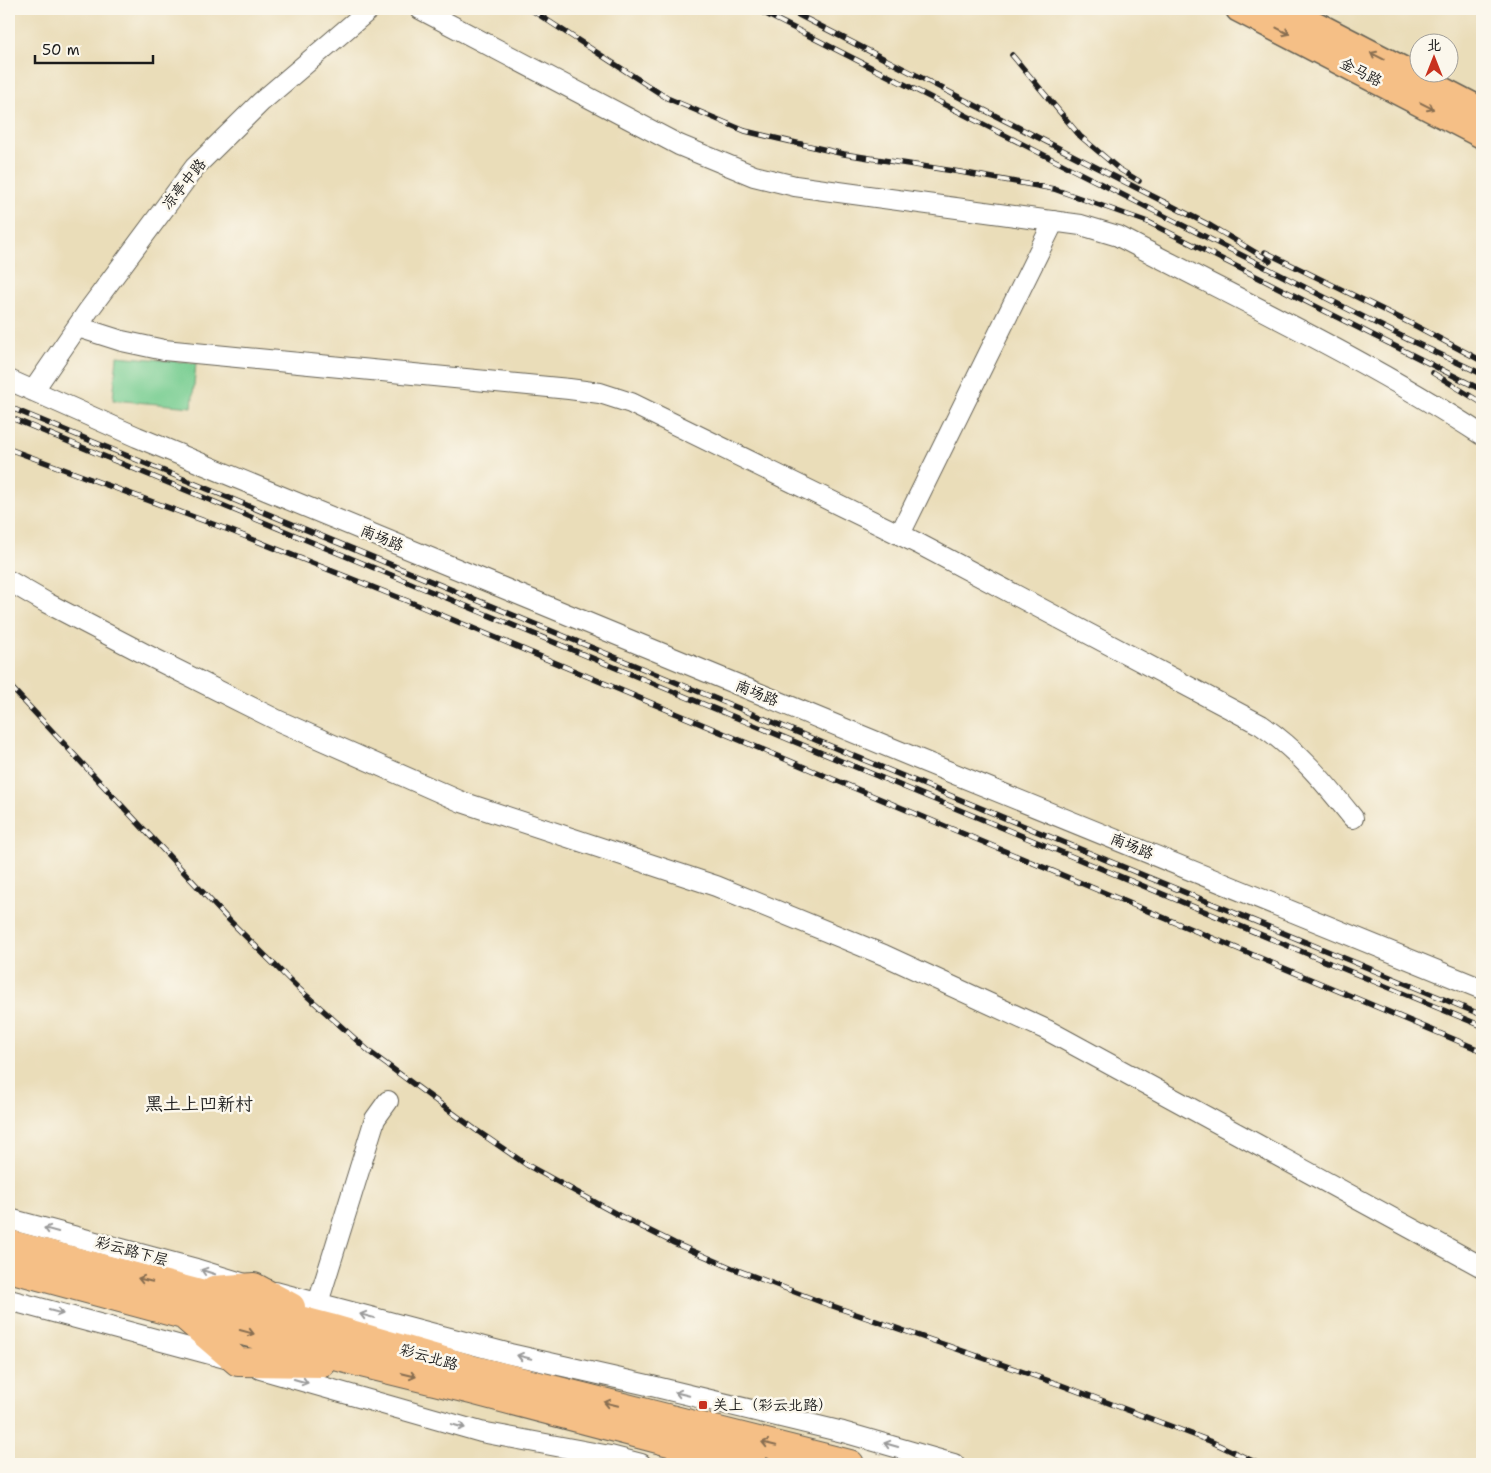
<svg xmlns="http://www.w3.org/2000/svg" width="1491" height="1473" font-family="'Shantell Sans','LXGW WenKai TC',sans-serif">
  <rect width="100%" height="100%" fill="#fbf7ec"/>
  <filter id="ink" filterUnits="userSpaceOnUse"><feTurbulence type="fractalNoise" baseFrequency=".02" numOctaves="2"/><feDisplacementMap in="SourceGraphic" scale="10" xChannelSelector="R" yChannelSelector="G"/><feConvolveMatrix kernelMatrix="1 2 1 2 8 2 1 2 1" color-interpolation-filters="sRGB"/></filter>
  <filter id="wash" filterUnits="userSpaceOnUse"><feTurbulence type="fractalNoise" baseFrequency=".0096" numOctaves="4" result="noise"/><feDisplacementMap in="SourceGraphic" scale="20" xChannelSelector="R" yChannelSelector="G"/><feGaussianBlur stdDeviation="1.12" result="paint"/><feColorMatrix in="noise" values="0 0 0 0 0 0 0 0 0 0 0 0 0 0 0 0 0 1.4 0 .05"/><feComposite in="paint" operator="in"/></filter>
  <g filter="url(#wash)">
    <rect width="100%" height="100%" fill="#eaddb9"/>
    <!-- green -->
    <path fill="#77cd91" stroke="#4a7456" d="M 117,356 L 196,363 L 192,407 L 113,400 Z"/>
  </g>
  <g filter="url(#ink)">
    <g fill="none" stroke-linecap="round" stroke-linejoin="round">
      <defs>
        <path id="minor" d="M 420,9 L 679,145 L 754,176 L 795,186 L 1081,225 L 1118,236 C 1240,300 1366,359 1482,435
          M 78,327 L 122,341 L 164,350 L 569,389 L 600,393 L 631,403 L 919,544 L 1261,725 C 1300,752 1324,782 1353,818
          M 9,380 L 137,437 L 918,759 L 1482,989
          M 33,391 L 88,311 L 195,167 L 261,102 L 370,9
          M 900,534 L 1054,221
          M 9,581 L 47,603 L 147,655 L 279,721 L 462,802 L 716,886 L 884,955 L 1047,1030 L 1482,1267
          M 9,1219 L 196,1269 L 245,1284
          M 275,1292 L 510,1354 L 652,1386 L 843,1432 L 954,1464
          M 9,1300 L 233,1360
          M 318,1303 L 375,1119 L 388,1101
          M 260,1369 L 481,1432 L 610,1456 L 641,1464"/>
        <path id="major" d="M 1239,9 L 1482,135
          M 1285,9 L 1482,111"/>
        <path id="highway" d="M 9,1244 L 330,1328 L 471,1369 L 850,1464
          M 9,1268 L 361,1363 L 471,1390 L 753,1464
          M 214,1290 L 254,1287 L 291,1307
          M 188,1319 L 238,1362 L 322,1363"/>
      </defs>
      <!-- minor casing -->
      <use href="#minor" stroke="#646053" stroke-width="22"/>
      <!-- major casing -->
      <use href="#major" stroke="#646053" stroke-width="29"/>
      <!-- highway casing -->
      <use href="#highway" stroke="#646053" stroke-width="30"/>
      <!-- minor -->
      <use href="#minor" stroke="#fff" stroke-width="20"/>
      <!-- major -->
      <use href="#major" stroke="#f5bf86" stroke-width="26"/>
      <!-- highway -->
      <use href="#highway" stroke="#f5bf86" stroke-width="28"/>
      <defs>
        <path id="rail" d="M 530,9 L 667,98 L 745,131 L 844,154 L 960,172 L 1054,189 L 1148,222 L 1482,390
          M 756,9 L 1409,340
          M 787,9 L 1211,226 L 1270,261
          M 1012,55 L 1080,136 L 1119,169 L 1139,181
          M 1265,252 L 1414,325 L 1482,361
          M 1403,337 L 1482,374
          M 1433,373 L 1482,403
          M 9,407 L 1482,1015
          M 9,417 L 1482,1026
          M 9,449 L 229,530 L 415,604 L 1482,1051
          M 9,685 L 226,917 L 297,987 L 371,1053 L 476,1130 L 527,1165 L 622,1217 L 674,1243 L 732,1268 L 821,1302 L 1061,1385 L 1210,1441 L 1259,1464"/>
      </defs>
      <!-- rail casing -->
      <use href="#rail" stroke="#1c1c1c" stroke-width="5.5"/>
      <!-- rail -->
      <use href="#rail" stroke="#fbf7ec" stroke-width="4" stroke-dasharray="11" stroke-linecap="butt"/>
    </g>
    <!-- one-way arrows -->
    <defs><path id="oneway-shaft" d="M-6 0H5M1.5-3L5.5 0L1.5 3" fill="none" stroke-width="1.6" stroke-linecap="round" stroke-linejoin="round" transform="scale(1.25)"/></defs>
    <g stroke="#886e51">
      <use href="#oneway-shaft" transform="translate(1283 31) rotate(27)"/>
      <use href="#oneway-shaft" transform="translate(1377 56) rotate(-153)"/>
      <use href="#oneway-shaft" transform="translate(1427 106) rotate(27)"/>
      <use href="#oneway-shaft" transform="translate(145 1280) rotate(-166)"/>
      <use href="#oneway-shaft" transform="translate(247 1332) rotate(15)"/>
      <use href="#oneway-shaft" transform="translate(409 1375) rotate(14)"/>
      <use href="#oneway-shaft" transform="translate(611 1404) rotate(-166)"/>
      <use href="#oneway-shaft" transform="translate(769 1444) rotate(-166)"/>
    </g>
    <g stroke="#999">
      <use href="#oneway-shaft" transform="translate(51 1230) rotate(-165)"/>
      <use href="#oneway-shaft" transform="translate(208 1272) rotate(-162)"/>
      <use href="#oneway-shaft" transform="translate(56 1312) rotate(15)"/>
      <use href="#oneway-shaft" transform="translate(367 1316) rotate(-165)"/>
      <use href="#oneway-shaft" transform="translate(524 1357) rotate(-167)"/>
      <use href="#oneway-shaft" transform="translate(301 1381) rotate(16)"/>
      <use href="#oneway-shaft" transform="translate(682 1394) rotate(-166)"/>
      <use href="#oneway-shaft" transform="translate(458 1426) rotate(16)"/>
      <use href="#oneway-shaft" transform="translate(891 1445) rotate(-164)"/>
    </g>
  </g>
  <!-- markers -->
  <rect fill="#c8321e" stroke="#fbf7ec" stroke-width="2" x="698" y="1400" width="10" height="10" rx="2.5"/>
  <g text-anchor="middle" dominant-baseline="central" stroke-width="5" stroke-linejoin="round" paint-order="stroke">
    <!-- street labels -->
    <g font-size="15" fill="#1c1c1c" stroke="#fbf7ec">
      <text transform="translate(1361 72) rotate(27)">金马路</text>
      <text transform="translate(184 184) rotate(-51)">凉亭中路</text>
      <text transform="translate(382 538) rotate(22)">南场路</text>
      <text transform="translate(757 693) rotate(22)">南场路</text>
      <text transform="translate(1132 846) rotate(22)">南场路</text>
      <text transform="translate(132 1251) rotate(15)">彩云路下层</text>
      <text transform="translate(429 1357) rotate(16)">彩云北路</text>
    </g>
    <!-- poi labels -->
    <g font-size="15" fill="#1c1c1c" stroke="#fbf7ec" text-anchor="start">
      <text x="713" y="1405">关上（彩云北路）</text>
    </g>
    <!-- quarter labels -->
    <g font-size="18" fill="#1c1c1c" stroke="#fbf7ec">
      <text x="199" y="1104">黑土上凹新村</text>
    </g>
  </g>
  <!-- margin -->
  <rect width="1491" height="1473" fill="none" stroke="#fbf7ec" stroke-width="30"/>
  <!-- north arrow -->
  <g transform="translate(1434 58)"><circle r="24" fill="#fbf7ec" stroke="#a29f99"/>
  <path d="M0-4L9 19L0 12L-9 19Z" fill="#c8321e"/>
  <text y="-8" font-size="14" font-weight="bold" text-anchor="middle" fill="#1c1c1c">北</text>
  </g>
  <!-- scale -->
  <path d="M35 55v8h118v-8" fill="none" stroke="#1c1c1c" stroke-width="2.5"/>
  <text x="42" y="55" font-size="15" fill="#1c1c1c" stroke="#fbf7ec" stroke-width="4" paint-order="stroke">50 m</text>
</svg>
